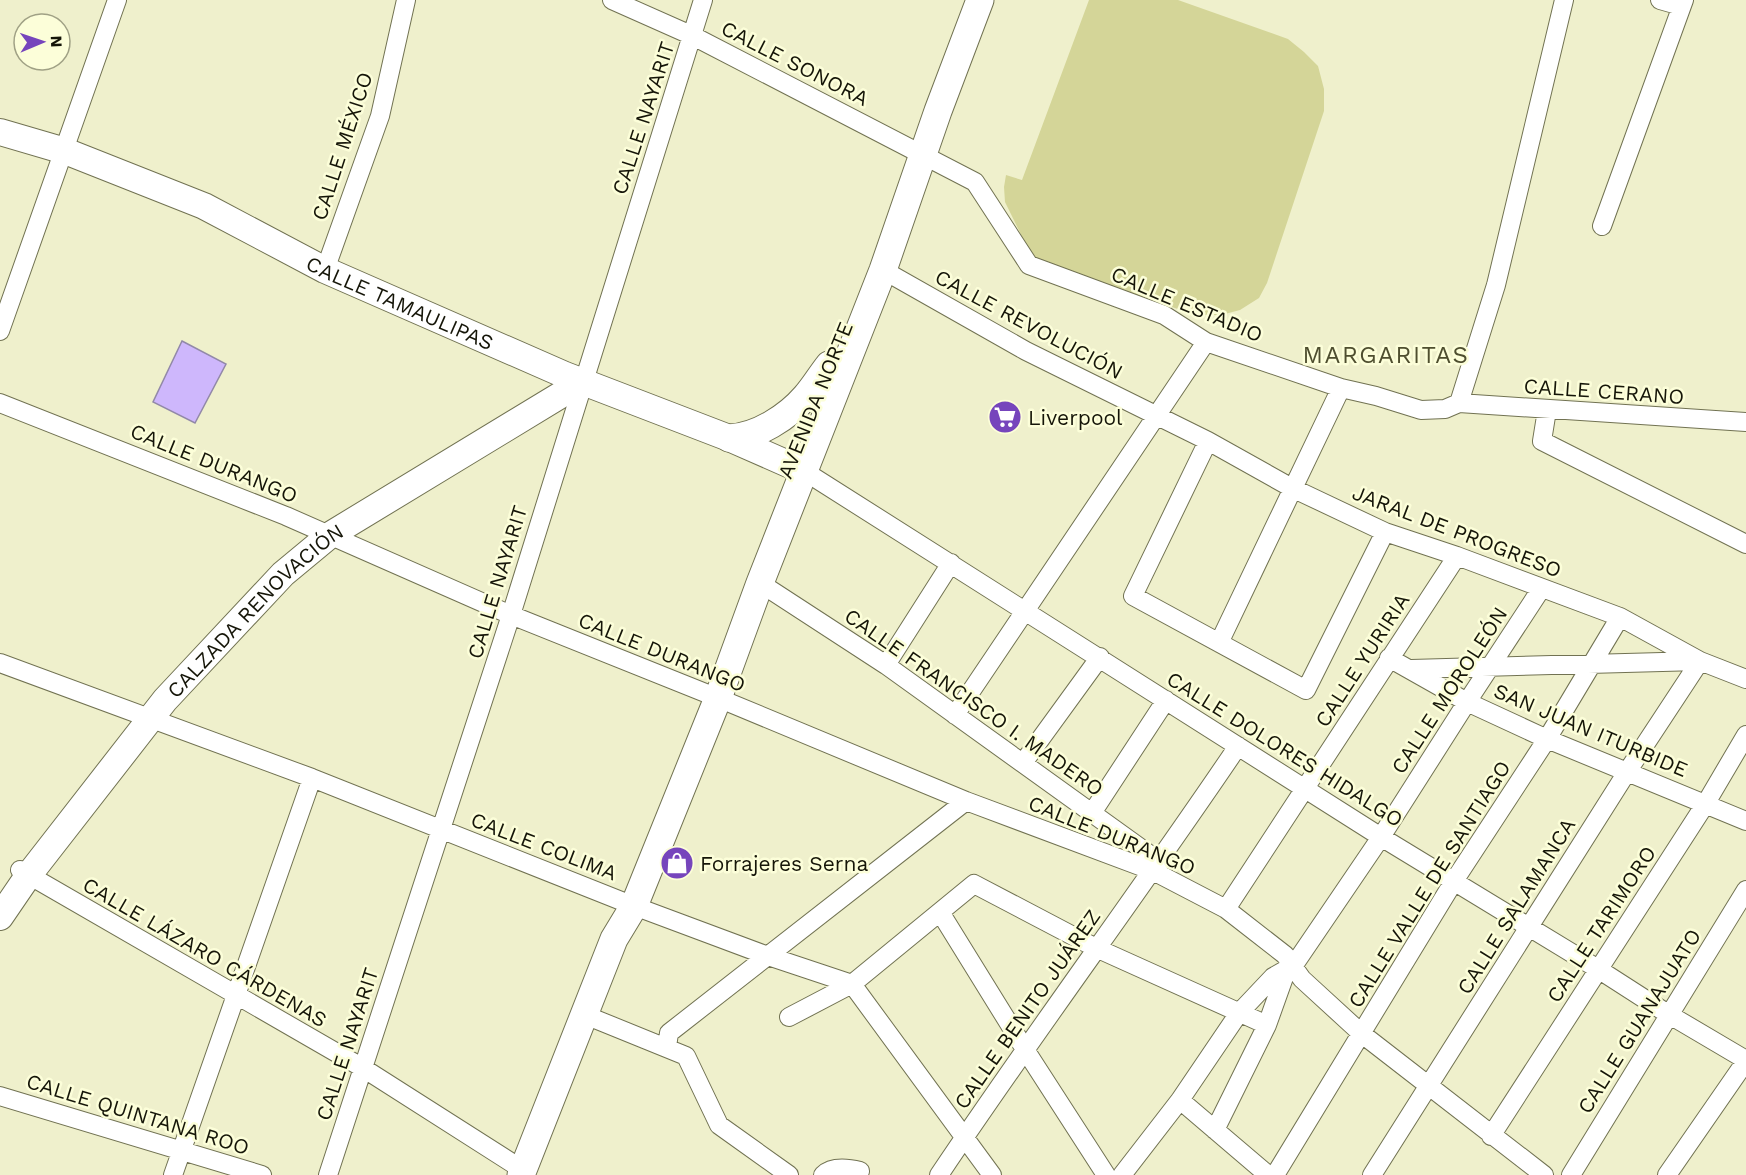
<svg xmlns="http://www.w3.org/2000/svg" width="1746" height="1175" font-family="'Work Sans',sans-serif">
  <rect width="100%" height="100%" fill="#eff0cc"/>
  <!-- green -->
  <path fill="#d4d598" d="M 1089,0 L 1178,0 L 1288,39 L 1304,52 L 1318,66 L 1324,89 L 1324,111 L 1267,283 L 1259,298 L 1240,310 L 1221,315 L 1195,315 L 1033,259 L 1005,202 L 1004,187 L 1006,175 L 1022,180 Z"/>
  <!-- building -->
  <path fill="#ceb7fc" stroke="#9289a8" stroke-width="1.5" d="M 182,341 L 226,364 L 195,423 L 153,402 Z"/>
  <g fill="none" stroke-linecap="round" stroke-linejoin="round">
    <defs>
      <path id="street" d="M 612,0 L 693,36 L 975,182 L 1029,265 L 1164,315 L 1206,342 L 1341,388 L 1376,396 L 1421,410 L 1445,409 L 1459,403 L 1496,285 L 1564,0
        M 1660,0 L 1681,6
        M 1602,226 L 1684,0
        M 325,270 L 380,116 L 406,0
        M 883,270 L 1026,351 L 1208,441 L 1292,488 L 1385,532 L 1457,556 L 1620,617 L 1700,661 L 1746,679
        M 0,331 L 117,0
        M 0,403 L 286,516 L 511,615 L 718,698 L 966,801 L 1153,871 L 1226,909 L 1285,955 L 1302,979 L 1362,1034 L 1544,1175
        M 1459,403 L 1746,422
        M 1547,410 L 1542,441 L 1746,544
        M 1208,441 L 1133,596 L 1306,690 L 1385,532
        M 804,471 L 1381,837 L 1598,969 L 1668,1014 L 1746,1060
        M 760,583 L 886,665 L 1160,862
        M 1219,643 L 1341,388
        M 1389,658 L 1467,702 L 1547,739 L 1746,821
        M 0,663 L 312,778 L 634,906 L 768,956 L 852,984 L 992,1175
        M 886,665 L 951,563
        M 1411,669 L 1699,661
        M 955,715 L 1206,342
        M 1023,763 L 1100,657
        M 1092,813 L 1166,700
        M 20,870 L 363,1068 L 523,1170
        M 1226,909 L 1457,556
        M 940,912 L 1026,1051 L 1106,1175
        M 585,1015 L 686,1056 L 719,1125 L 789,1175
        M 789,1017 L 852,984 L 974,884 L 1096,948 L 1267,1025
        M 667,1047 L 669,1033 L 966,801
        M 0,1096 L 262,1175
        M 1180,1100 L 1268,1175
        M 1215,1130 L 1267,1025 L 1287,969
        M 1491,1136 L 1706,803 L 1746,735
        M 173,1175 L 312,778
        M 328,1175 L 511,615 L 703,0
        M 823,1175 C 832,1166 848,1168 860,1171
        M 939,1175 C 1036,1030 1141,890 1238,746
        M 1122,1175 L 1180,1100 L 1239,1013 L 1273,977 L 1294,965 L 1381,837 L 1467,702 L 1541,589
        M 1275,1175 L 1454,881 L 1547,739 L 1620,617
        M 1372,1175 L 1627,772 L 1700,661
        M 1571,1175 L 1746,890
        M 1667,1175 L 1746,1061"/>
      <g id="secondary">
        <path id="s1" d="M 0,132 L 65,151 L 204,206 L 325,270 L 565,375 L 729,438 L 804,471"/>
        <path id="s2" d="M 0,917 L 28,876 L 165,700 L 283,574 L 330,535 L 582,382"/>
      </g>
      <path id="primary" d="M 729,438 C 757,437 788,417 806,396 C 814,387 821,375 829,365
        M 521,1175 L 614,939 L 634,906 L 718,698 L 760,583 L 883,270 L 938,111 L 980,0"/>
    </defs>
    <!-- street casing -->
    <use href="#street" stroke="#717252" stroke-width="20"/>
    <!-- secondary casing -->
    <use href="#secondary" stroke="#717252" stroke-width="28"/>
    <!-- primary casing -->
    <use href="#primary" stroke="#717252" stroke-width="29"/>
    <!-- street -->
    <use href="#street" stroke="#fff" stroke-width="18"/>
    <!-- secondary -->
    <use href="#secondary" stroke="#fff" stroke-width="26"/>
    <!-- primary -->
    <use href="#primary" stroke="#fff" stroke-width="27"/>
  </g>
  <!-- icons -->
  <defs>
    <symbol id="supermarket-disc" viewBox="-11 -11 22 22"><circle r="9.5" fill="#7645bc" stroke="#fcfed9"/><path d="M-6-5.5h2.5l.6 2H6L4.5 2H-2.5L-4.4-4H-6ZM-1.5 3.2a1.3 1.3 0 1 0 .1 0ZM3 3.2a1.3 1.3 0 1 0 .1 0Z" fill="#fff"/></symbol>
    <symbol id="shop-disc" viewBox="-11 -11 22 22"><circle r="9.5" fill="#7645bc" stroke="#fcfed9"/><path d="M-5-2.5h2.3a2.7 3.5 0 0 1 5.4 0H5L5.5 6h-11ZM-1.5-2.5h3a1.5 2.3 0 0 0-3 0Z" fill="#fff"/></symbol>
  </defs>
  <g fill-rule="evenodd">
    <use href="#supermarket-disc" x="986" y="398" width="38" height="38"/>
    <use href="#shop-disc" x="658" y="844" width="38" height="38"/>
  </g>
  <g text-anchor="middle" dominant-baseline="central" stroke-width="5" stroke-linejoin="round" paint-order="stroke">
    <!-- street labels -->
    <g font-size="21" fill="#151508" stroke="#fcfed9">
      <text transform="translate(795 63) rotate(27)">CALLE SONORA</text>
      <text transform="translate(643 118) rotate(-72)">CALLE NAYARIT</text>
      <text transform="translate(342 146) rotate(-72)">CALLE MÉXICO</text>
      <text stroke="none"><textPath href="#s1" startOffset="436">CALLE TAMAULIPAS</textPath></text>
      <text transform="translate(1187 304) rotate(23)">CALLE ESTADIO</text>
      <text transform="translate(1029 324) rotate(28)">CALLE REVOLUCIÓN</text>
      <text transform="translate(1604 391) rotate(4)">CALLE CERANO</text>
      <text transform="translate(815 400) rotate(-68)">AVENIDA NORTE</text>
      <text transform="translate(214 463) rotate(22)">CALLE DURANGO</text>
      <text transform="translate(1457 531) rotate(21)">JARAL DE PROGRESO</text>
      <text transform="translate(497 582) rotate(-73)">CALLE NAYARIT</text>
      <text stroke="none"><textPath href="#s2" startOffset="400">CALZADA RENOVACIÓN</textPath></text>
      <text transform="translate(662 652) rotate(22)">CALLE DURANGO</text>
      <text transform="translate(1362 660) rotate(-57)">CALLE YURIRIA</text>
      <text transform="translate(1449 690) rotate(-57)">CALLE MOROLEÓN</text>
      <text transform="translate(974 702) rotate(35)">CALLE FRANCISCO I. MADERO</text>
      <text transform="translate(1591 730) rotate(23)">SAN JUAN ITURBIDE</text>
      <text transform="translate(1285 749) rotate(32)">CALLE DOLORES HIDALGO</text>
      <text transform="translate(1112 835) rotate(22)">CALLE DURANGO</text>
      <text transform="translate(544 846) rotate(21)">CALLE COLIMA</text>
      <text transform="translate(1429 884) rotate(-58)">CALLE VALLE DE SANTIAGO</text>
      <text transform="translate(1516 906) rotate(-58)">CALLE SALAMANCA</text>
      <text transform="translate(1601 924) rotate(-57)">CALLE TARIMORO</text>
      <text transform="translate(205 952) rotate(30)">CALLE LÁZARO CÁRDENAS</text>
      <text transform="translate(1027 1009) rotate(-55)">CALLE BENITO JUÁREZ</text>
      <text transform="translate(1639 1021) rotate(-58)">CALLE GUANAJUATO</text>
      <text transform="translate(347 1044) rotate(-72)">CALLE NAYARIT</text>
      <text transform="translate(138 1114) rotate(17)">CALLE QUINTANA ROO</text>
    </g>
    <!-- poi labels -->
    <g font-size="21" fill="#151508" stroke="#fcfed9" text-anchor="start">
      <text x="1028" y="417">Liverpool</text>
      <text x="700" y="863">Forrajeres Serna</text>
    </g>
    <!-- quarter labels -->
    <g font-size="24" letter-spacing="1.5" fill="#4e4e2f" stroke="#fcfed9">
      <text x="1386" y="355">MARGARITAS</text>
    </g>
  </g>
  <!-- north arrow -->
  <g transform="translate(42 42) rotate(88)"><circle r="28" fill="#fcfed9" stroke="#a0a185" stroke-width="1.5"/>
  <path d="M0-4.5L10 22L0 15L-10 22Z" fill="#7645bc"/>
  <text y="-9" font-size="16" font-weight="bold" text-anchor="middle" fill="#151508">N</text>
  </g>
</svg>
